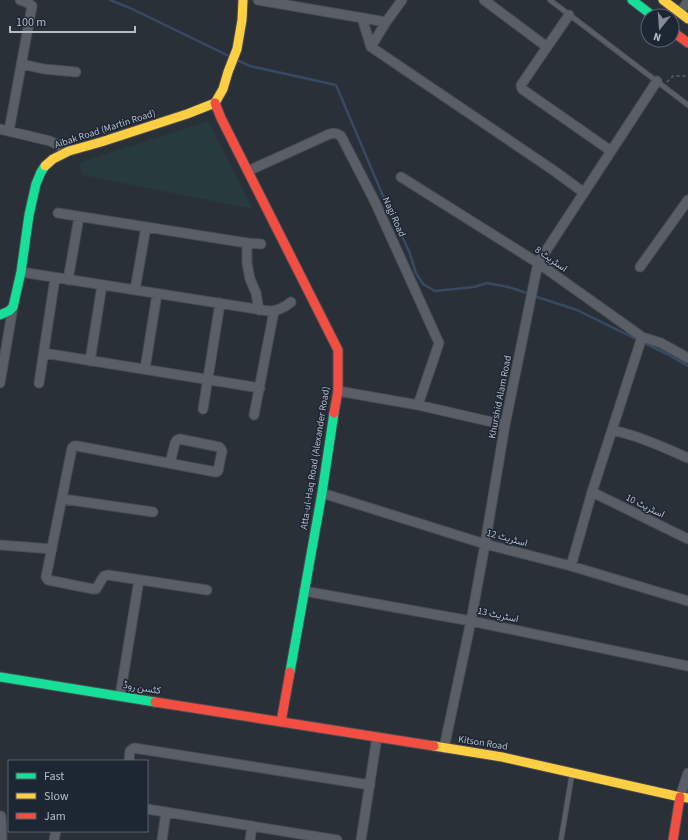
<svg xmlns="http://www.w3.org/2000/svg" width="688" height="840" font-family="'Source Sans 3',Vazirmatn,sans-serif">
  <rect width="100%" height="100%" fill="#2a3038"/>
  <!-- green -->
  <path fill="#273a3e" d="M 208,121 L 253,209 L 82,175 L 79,163 Z"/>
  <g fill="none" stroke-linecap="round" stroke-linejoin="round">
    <!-- stream -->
    <path stroke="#384963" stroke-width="2.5" d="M 110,0 L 130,8 L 229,56
      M 237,60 L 250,66 L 336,85 L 386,203 L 409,251 L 416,273 L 423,284 L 435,291 L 474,287 L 487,283 L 508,287 L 530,294
      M 534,296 L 577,310 L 638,340
      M 642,342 L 667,354 L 688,366"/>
    <defs>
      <path id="lane" d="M 550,0 L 688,105
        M 561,840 L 572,774"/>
      <path id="street" d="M 258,0 L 386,22
        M 484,0 L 547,47
        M 680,13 L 688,1
        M 569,15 L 521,85 L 522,89 L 611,151
        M 362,18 L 371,47 L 553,170 L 583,192
        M 371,47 L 386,22 L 402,0
        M 21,64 L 44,69 L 76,72
        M 0,129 L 50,141 L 69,151
        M 9,131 L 32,6 C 28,2 25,1 20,0
        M 248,171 L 323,137 C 329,134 334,131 341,136 L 375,202 L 439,343 L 418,405
        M 401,177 L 538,263 L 638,334 L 642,337 L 661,343 L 688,358
        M 58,213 L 247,243 L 261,244
        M 247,243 L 247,263 L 250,279 L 256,293 L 259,310
        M 640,267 L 688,200
        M 21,272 L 269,311 C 278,311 284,308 291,302
        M 68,280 L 79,217
        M 135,290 L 146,227
        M 44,353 L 260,388
        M 90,361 L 102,285
        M 145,369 L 157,294
        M 0,383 L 13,307
        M 39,383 L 55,278
        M 338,391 L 418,405 L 505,425
        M 203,409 L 220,303
        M 254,415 L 274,311
        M 612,430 C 639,436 663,447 688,458
        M 170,463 L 175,443 L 177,440 L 180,439 L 219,447 L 221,449 L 222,451 L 218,471 L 216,472 L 77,446 L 74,446 L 72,448 L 46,577 L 48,580 L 93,589 L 96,589 L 104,576 L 108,575 L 207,590
        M 592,492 L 688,539
        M 322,493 L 485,544 L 571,566 L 688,601
        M 63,499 L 153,512
        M 0,545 L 52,549
        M 571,566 L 592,492 L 642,337
        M 304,591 L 471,621 L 688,666
        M 120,696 L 139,580
        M 444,748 L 471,621 L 485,544 L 505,425 L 538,263 L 657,81
        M 129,761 L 130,751 L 134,748 L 370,785
        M 680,797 L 688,773
        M 147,809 L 337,840
        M 1,816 L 2,840
        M 54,840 L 56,831
        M 162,840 L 166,812
        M 250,840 L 252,826
        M 361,840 L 377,737"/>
      <path id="fast" d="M 632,0 L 653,16
        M 0,315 L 9,311 L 13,307 L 21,272 L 29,215 L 36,184 L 41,172 L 45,166
        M 290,672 L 322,493 L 334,413
        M 0,677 L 155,702"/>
      <path id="slow" d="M 663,0 L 688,19
        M 45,166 L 53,159 L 69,151 L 101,142 L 187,114 L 215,103 L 223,89 L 228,72 L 237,49 L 242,20 L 243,0
        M 434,746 L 502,757 L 680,797 L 688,798"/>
      <path id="jam" d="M 672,31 L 688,43
        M 215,103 L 221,118 L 338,350 L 338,391 L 334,413
        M 155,702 L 434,746
        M 281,722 L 290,672
        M 673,840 L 680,797"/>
    </defs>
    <!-- lane casing -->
    <use href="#lane" stroke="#484c53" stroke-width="6"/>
    <!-- street casing -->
    <use href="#street" stroke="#484c53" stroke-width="11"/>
    <!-- fast casing -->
    <use href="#fast" stroke="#484c53" stroke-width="11"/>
    <!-- slow casing -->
    <use href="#slow" stroke="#484c53" stroke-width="11"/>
    <!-- jam casing -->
    <use href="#jam" stroke="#484c53" stroke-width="11"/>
    <!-- path -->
    <path stroke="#5d636a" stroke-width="1.5" stroke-dasharray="3 3" stroke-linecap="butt" d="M 667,82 L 673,76 L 688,76"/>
    <!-- lane -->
    <use href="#lane" stroke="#5a5e66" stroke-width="4.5"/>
    <!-- street -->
    <use href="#street" stroke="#5a5e66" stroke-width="9"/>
    <!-- fast -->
    <use href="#fast" stroke="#16e098" stroke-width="9"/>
    <!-- slow -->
    <use href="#slow" stroke="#ffcf43" stroke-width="9"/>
    <!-- jam -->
    <use href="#jam" stroke="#f24e42" stroke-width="9"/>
  </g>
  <g text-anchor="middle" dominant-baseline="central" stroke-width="3" stroke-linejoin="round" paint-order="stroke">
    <!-- street labels -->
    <g font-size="10" fill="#b4bcc9" stroke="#1d2633">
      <text transform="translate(105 129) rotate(-18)">Aibak Road (Martin Road)</text>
      <text transform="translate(394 217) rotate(66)">Nagi Road</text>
      <text transform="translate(551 259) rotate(35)">اسٹریٹ 8</text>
      <text transform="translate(500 397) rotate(-79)">Khurshid Alam Road</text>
      <text transform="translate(315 458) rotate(-81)">Atta-ul-Haq Road (Alexander Road)</text>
      <text transform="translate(645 506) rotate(26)">اسٹریٹ 10</text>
      <text transform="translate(507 538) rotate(15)">اسٹریٹ 12</text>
      <text transform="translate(498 615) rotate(12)">اسٹریٹ 13</text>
      <text transform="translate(142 688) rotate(9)">کٹسن روڈ</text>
      <text transform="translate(483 743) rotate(9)">Kitson Road</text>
    </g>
  </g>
  <!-- legend -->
  <rect x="8" y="760" width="140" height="72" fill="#1d2633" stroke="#59626f"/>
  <rect x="16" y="773" width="20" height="6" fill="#16e098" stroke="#59626f"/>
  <text x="44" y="780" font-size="12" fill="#b4bcc9">Fast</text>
  <rect x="16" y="793" width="20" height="6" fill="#ffcf43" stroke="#59626f"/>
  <text x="44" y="800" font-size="12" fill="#b4bcc9">Slow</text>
  <rect x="16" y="813" width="20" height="6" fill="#f24e42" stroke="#59626f"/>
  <text x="44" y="820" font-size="12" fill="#b4bcc9">Jam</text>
  <!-- north arrow -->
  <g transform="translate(660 28) rotate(197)"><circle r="19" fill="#1d2633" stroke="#59626f"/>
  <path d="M0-3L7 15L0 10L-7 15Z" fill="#848b96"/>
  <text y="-6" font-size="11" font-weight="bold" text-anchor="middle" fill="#b4bcc9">N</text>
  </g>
  <!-- scale -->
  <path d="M10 26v6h125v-6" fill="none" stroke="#b4bcc9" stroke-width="2"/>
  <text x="16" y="26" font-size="12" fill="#b4bcc9" stroke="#1d2633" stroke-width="3" paint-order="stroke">100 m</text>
</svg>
